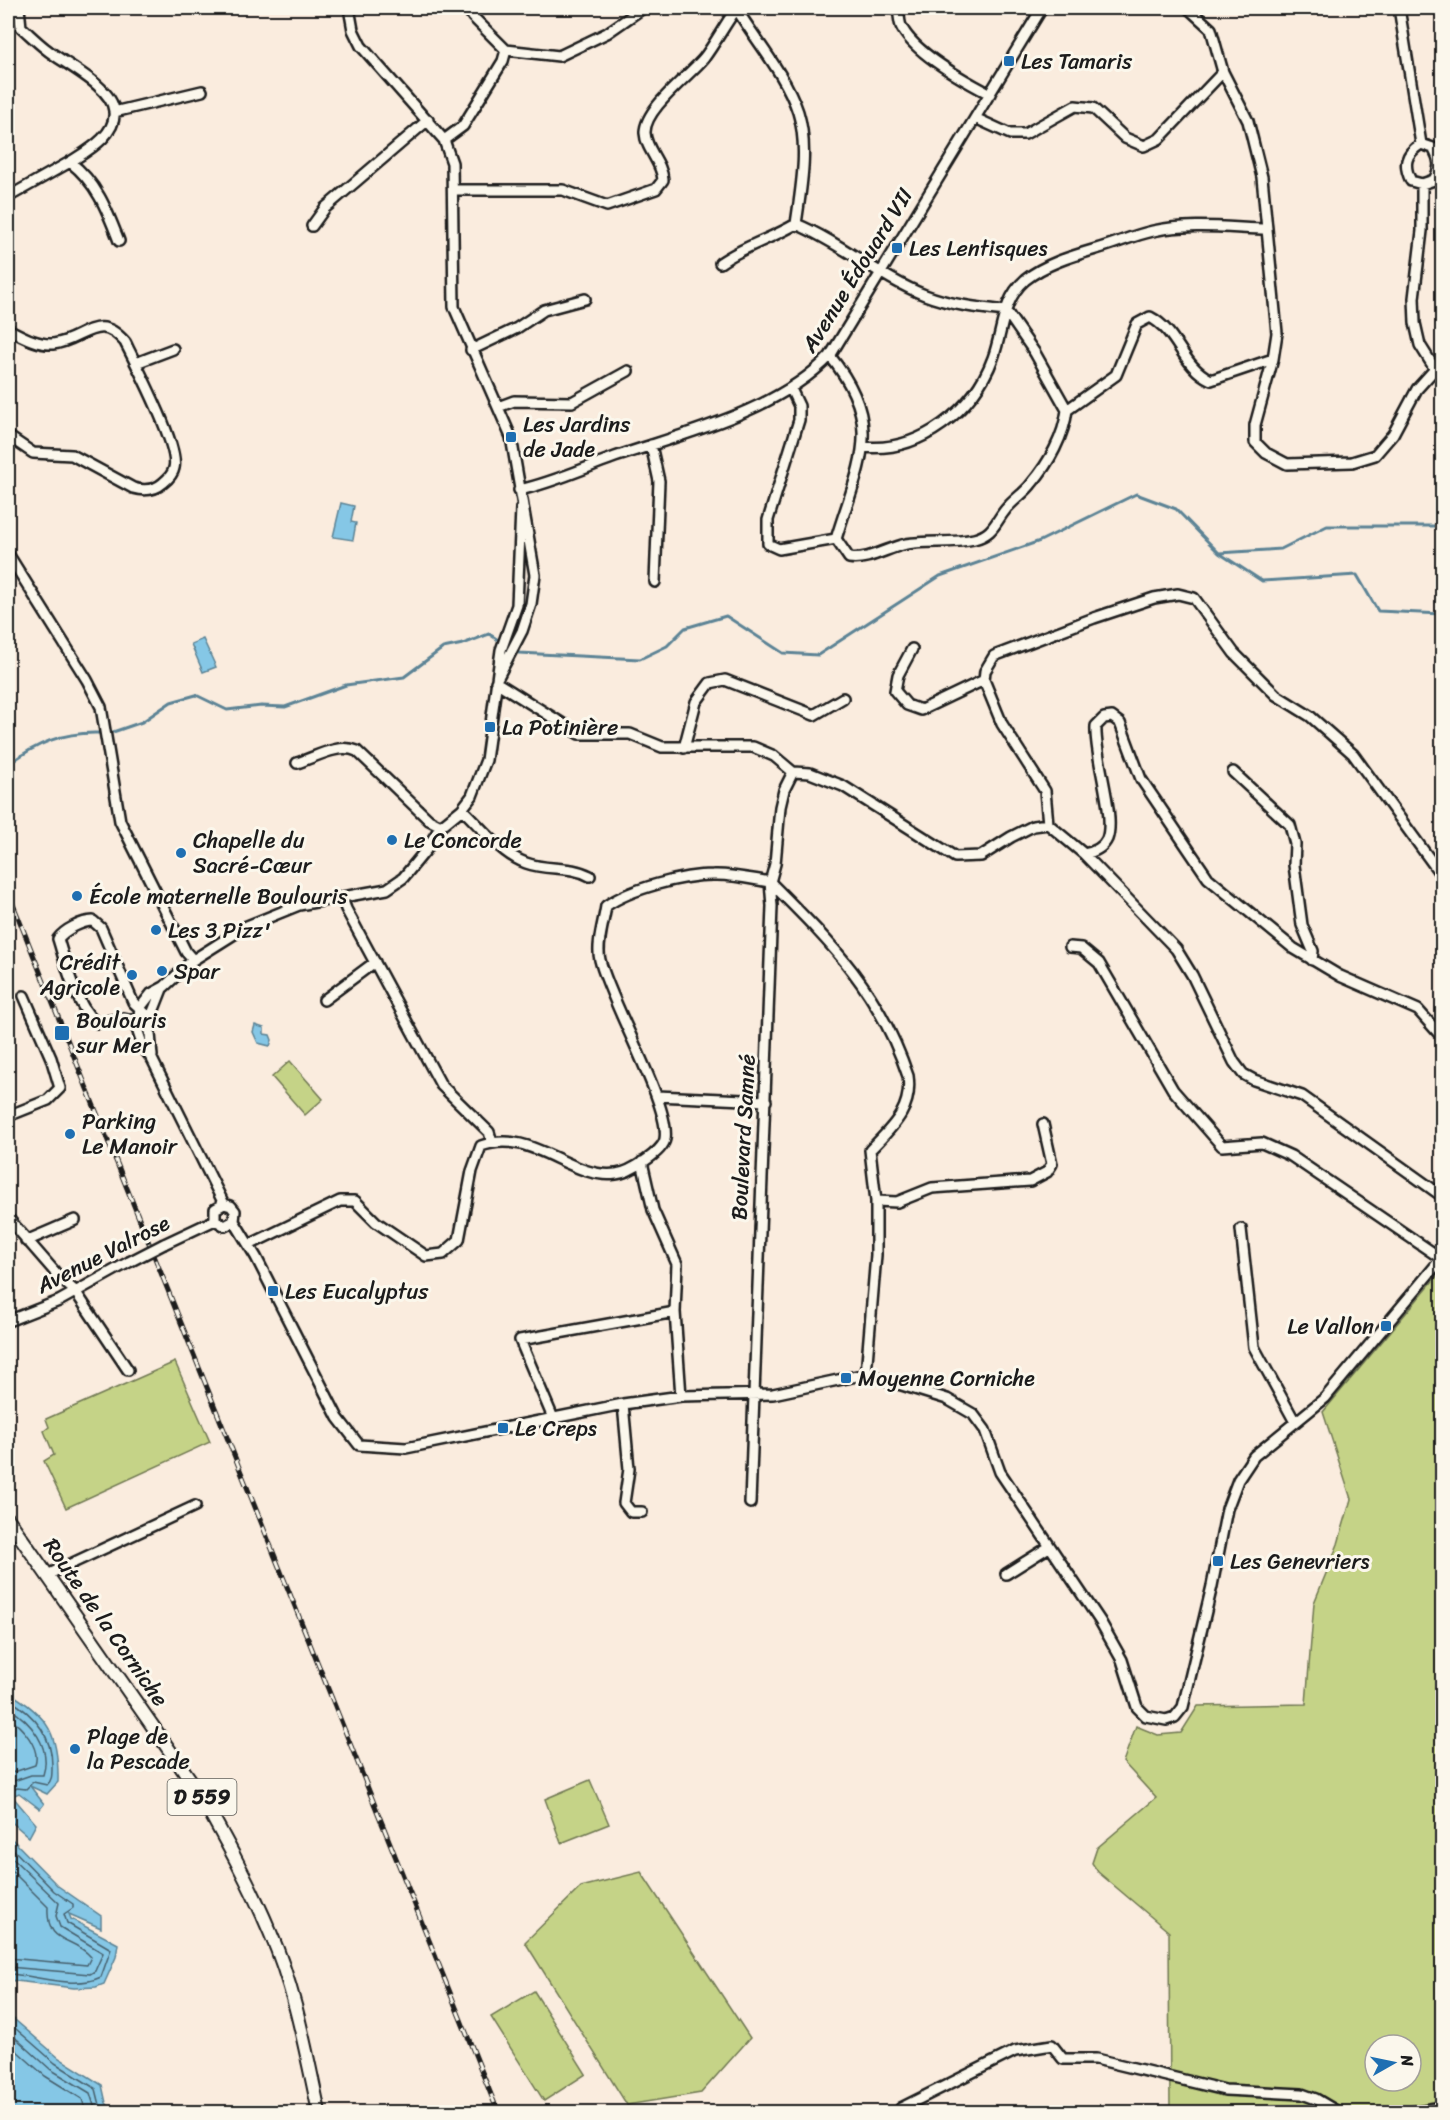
<svg xmlns="http://www.w3.org/2000/svg" width="1450" height="2120" font-family="Sriracha,sans-serif">
  <rect width="100%" height="100%" fill="#faecde"/>
  <filter id="ink" filterUnits="userSpaceOnUse"><feTurbulence type="fractalNoise" baseFrequency=".0167" numOctaves="2"/><feDisplacementMap in="SourceGraphic" scale="12" xChannelSelector="R" yChannelSelector="G"/><feConvolveMatrix kernelMatrix="1 2 1 2 8 2 1 2 1" color-interpolation-filters="sRGB"/></filter>
  <g filter="url(#ink)">
    <!-- green -->
    <path fill="#c5d387" stroke="#707852" stroke-width="1.5" fill-rule="evenodd" d="M 290,1061 L 323,1099 L 305,1115 L 272,1077 Z
      M 1442,1270 L 1442,2112 L 1170,2112 L 1169,1932 L 1098,1872 L 1092,1863 L 1097,1848 L 1156,1798 L 1123,1762 L 1136,1726 L 1158,1735 L 1181,1733 L 1198,1706 L 1306,1704 L 1314,1603 L 1338,1544 L 1351,1499 L 1323,1412 ZM 1375,2045 L 1411,2045 L 1411,2081 L 1375,2081 Z
      M 175,1362 L 210,1442 L 66,1508 L 44,1461 L 54,1455 L 44,1431 L 49,1427 L 46,1419 Z
      M 590,1780 L 609,1824 L 561,1843 L 545,1799 Z
      M 641,1872 L 750,2038 L 701,2093 L 627,2105 L 525,1942 L 581,1887 Z
      M 534,1991 L 586,2074 L 544,2101 L 491,2017 Z"/>
    <!-- water -->
    <path fill="#85c7e6" stroke="#5b8395" stroke-width="1.5" d="M 341,503 L 354,506 L 351,522 L 356,523 L 353,540 L 333,537 Z
      M 203,639 L 216,667 L 203,672 L 191,644 Z
      M 255,1025 L 264,1028 L 264,1034 L 270,1035 L 272,1040 L 270,1046 L 258,1043 L 253,1032 Z
      M 8,1692 C 49,1716 59,1735 58,1782 L 47,1794 L 30,1786 L 44,1804 L 40,1809 L 19,1793 L 12,1796 L 36,1824 L 29,1837 L 8,1819 Z
      M 8,1835 L 58,1886 L 101,1916 L 101,1928 L 69,1914 L 71,1919 L 118,1944 L 116,1957 L 104,1984 L 96,1987 L 74,1988 L 8,1980 Z
      M 8,2014 L 59,2058 L 102,2085 L 106,2103 L 114,2112 L 8,2112 Z"/>
    <g fill="none" stroke-linecap="round" stroke-linejoin="round">
      <!-- shore -->
      <path stroke="#46606d" stroke-width="1.5" d="M 8,1699 C 34,1714 53,1736 52,1768 C 52,1776 52,1780 47,1785 L 33,1782 L 26,1789 L 17,1788 L 8,1793
        M 8,1708 C 31,1721 52,1747 43,1775 L 31,1775 L 8,1783
        M 8,1718 C 22,1726 41,1748 35,1765 L 8,1774
        M 8,1844 L 54,1891 L 73,1904 L 73,1908 L 64,1914 L 67,1923 L 111,1949 L 101,1977 C 74,1990 37,1975 8,1974
        M 8,1854 L 59,1903 L 56,1916 L 60,1927 L 103,1953 L 95,1971 L 90,1974 L 8,1967
        M 8,1867 L 48,1907 C 46,1946 72,1935 91,1957 L 87,1965 L 8,1958
        M 8,2022 L 55,2063 L 96,2089 L 100,2105 L 106,2112
        M 8,2031 L 50,2069 L 90,2093 L 96,2112
        M 8,2043 L 45,2076 L 82,2099 L 86,2112"/>
      <!-- stream -->
      <path stroke="#5b8395" stroke-width="3" d="M 1219,553 L 1262,581 L 1357,575 L 1378,611 L 1442,614
        M 513,649 L 519,653 L 640,659 L 667,646 L 685,628 L 726,616 L 783,653 L 818,655 L 940,576 L 1040,541 L 1136,494 L 1176,509 L 1219,553 L 1281,549 L 1327,526 L 1442,526
        M 113,732 L 142,722 L 171,702 L 196,695 L 227,710 L 261,706 L 285,707 L 346,685 L 404,677 L 443,648 L 463,644 L 489,634 L 503,643
        M 8,765 C 36,743 63,732 99,733"/>
      <defs>
        <path id="minor" d="M 19,8 L 21,27 C 29,34 37,42 46,49 C 64,64 112,86 114,111 C 117,135 87,151 70,162
          M 349,8 L 353,30 L 361,46 L 444,140 L 452,163 L 454,307 L 511,437 L 535,575 L 531,604 L 522,631 L 498,677
          M 736,8 C 756,41 786,75 798,112 C 809,147 801,188 796,224 C 842,243 879,277 925,295 C 951,305 979,308 1006,311 L 1035,353 L 1067,410
          M 898,8 C 899,13 899,21 901,26 C 913,52 965,81 990,94
          M 1188,8 L 1211,29 L 1223,72 L 1248,121 L 1262,177 L 1277,333 L 1273,359 L 1255,425 L 1255,442 L 1266,453 L 1287,464 L 1352,462 L 1375,455 L 1393,434 L 1417,389 L 1435,369
          M 1399,8 L 1421,144
          M 506,50 L 559,56 L 607,33 L 643,8
          M 114,112 L 202,91
          M 975,118 L 1010,134 L 1025,134 L 1075,106 L 1093,108 L 1125,138 L 1144,146 L 1159,139 L 1223,72
          M 444,140 L 463,126 L 503,61 L 506,50 L 473,17 L 467,8
          M 1421,144 L 1433,148 C 1440,160 1441,167 1434,180 L 1422,184 L 1411,181 C 1403,165 1405,154 1421,144 Z
          M 1422,184 L 1422,231 L 1414,298 L 1415,323 L 1420,345 L 1435,369
          M 454,190 L 563,190 L 607,206 L 656,189 L 663,180 C 662,162 646,150 645,133 C 644,109 689,76 704,58 C 716,42 725,24 737,8
          M 8,197 L 70,162 C 97,183 107,210 119,241
          M 312,226 L 325,208 L 428,120
          M 720,263 C 744,246 771,239 796,224
          M 8,329 C 22,336 37,345 53,344 C 83,341 98,310 125,342 C 136,364 180,448 174,468 C 173,474 168,479 163,483 C 154,491 144,491 133,488 L 72,455 L 33,453 L 8,436
          M 471,350 L 517,328 L 544,310 L 585,299
          M 830,356 C 886,425 859,463 836,539
          M 136,363 L 173,349
          M 791,389 L 799,406 L 799,420 L 768,520 L 768,544 L 779,549 L 836,539 L 849,558 C 868,561 887,548 906,544 C 928,540 952,544 974,539 C 994,534 995,522 1006,509 C 1014,499 1025,493 1032,483 C 1049,463 1064,436 1067,410
          M 498,407 L 514,401 L 572,402 L 628,371
          M 1067,410 L 1116,375 L 1137,324 L 1150,317 C 1179,332 1181,366 1211,380 L 1273,359
          M 651,445 L 659,481 L 655,582
          M 863,447 C 920,453 974,410 993,358 C 1003,331 1002,300 1025,280 C 1045,264 1072,256 1096,249 C 1115,244 1134,235 1153,231 C 1189,223 1230,228 1267,229
          M 519,490 C 552,483 584,468 615,457 C 686,433 778,411 830,356 L 1042,8
          M 521,508 L 517,605 L 501,650 L 486,760 L 472,796 L 462,809 L 441,826 L 426,850 L 403,878 L 387,889 L 299,905 L 247,926 L 193,960 L 164,987 L 151,994 L 140,1008 L 137,1029 L 143,1047 L 152,1059 L 224,1204 L 231,1206 L 235,1211 L 234,1221 L 256,1257 L 338,1418 L 359,1445 L 406,1448 L 623,1404 L 681,1396 L 773,1394 L 866,1374 L 947,1399 L 973,1414 L 985,1430 L 1000,1472 L 1100,1621 L 1122,1660 L 1137,1707 L 1146,1716 L 1166,1720 L 1175,1717 L 1183,1707 L 1212,1586 L 1227,1509 L 1238,1480 L 1254,1456 L 1325,1398 L 1442,1258
          M 8,554 L 87,680 L 101,707 L 120,821 L 186,952 L 193,960
          M 912,649 L 898,675 L 895,691 L 907,705 L 921,710 L 984,680
          M 496,682 L 579,734 L 630,734 L 662,747 L 753,747 L 774,756 L 793,772
          M 684,748 L 696,702 L 710,683 L 725,680 L 814,715 L 843,698
          M 297,763 C 316,757 338,743 357,751 L 429,820 L 441,826
          M 1233,772 L 1290,825 L 1295,844 L 1294,865 L 1302,925 L 1313,951 L 1312,960
          M 462,809 C 481,827 501,854 526,863 C 547,871 570,865 590,876
          M 1048,824 L 1045,791 L 1002,724 L 984,680 L 985,671 L 994,656 L 1094,618 L 1154,598 L 1178,594 L 1194,598 L 1234,653 L 1276,695 L 1310,716 L 1353,754 L 1442,876
          M 1084,854 L 1176,949 L 1192,975 L 1234,1062 L 1243,1074 L 1254,1080 L 1302,1096 L 1442,1196
          M 770,882 C 832,944 879,990 908,1076 C 913,1110 891,1128 870,1150 L 876,1201 L 876,1255 L 866,1374
          M 342,898 L 346,909 L 441,1085 L 489,1132 L 492,1142
          M 1070,947 L 1081,948 L 1099,963 L 1173,1090 L 1222,1146 L 1262,1143 L 1291,1156 L 1442,1259
          M 324,1000 L 375,962
          M 137,1021 L 124,1018 L 97,1023 C 77,1010 65,961 58,939 C 64,930 82,921 93,921 L 101,928 L 133,1002 L 146,1014 L 149,1022
          M 152,1056 L 149,1022 L 162,989
          M 657,1096 L 766,1101
          M 8,1116 L 48,1100 L 60,1088 L 51,1058 L 24,996
          M 642,1162 L 653,1210 L 677,1264 L 675,1312 L 681,1396
          M 876,1201 L 897,1202 L 932,1188 L 1030,1181 L 1047,1172 L 1052,1164 L 1043,1124
          M 224,1204 L 215,1209 L 215,1220 L 225,1226 L 234,1221
          M 8,1218 L 62,1280 L 75,1291 L 128,1370
          M 1241,1229 L 1254,1347 L 1295,1422
          M 26,1241 L 75,1220
          M 164,1244 L 215,1220
          M 249,1245 L 340,1201 L 355,1201 L 376,1222 L 426,1256 L 443,1254 L 459,1240 L 472,1171 L 481,1146 C 531,1127 570,1180 616,1174 C 629,1173 663,1152 665,1139 C 671,1106 610,1002 600,960 C 596,945 604,921 606,906 C 630,889 683,875 713,875 C 732,874 751,879 770,882
          M 8,1321 L 59,1301 L 129,1262
          M 623,1404 L 629,1469 L 624,1503 L 631,1512 L 642,1512
          M 553,1418 L 520,1340 L 675,1312
          M 750,1503 C 756,1304 763,1105 772,906 L 770,882 L 775,864 L 780,807 L 784,790 L 793,772 L 810,773 L 843,786 L 955,857 L 981,856 L 1011,837 L 1033,826 L 1048,824 L 1084,854 C 1094,852 1103,848 1107,839 C 1116,815 1094,757 1096,726 L 1104,718 L 1112,717 L 1120,723 L 1141,779 L 1208,878 L 1293,948 L 1340,976 L 1418,1010 L 1442,1037
          M 1006,1574 L 1049,1547
          M 47,1575 L 195,1506
          M 901,2108 L 1015,2051 L 1052,2045 L 1063,2059 L 1096,2059 L 1225,2090 L 1302,2094 L 1316,2099 L 1338,2112
          M 1411,2112 L 1442,2107"/>
        <path id="major" d="M 8,1519 L 200,1794 C 225,1839 250,1884 270,1932 C 295,1989 306,2052 319,2112"/>
      </defs>
      <!-- minor casing -->
      <use href="#minor" stroke="#1c1c1c" stroke-width="14"/>
      <!-- major casing -->
      <use href="#major" stroke="#1c1c1c" stroke-width="16"/>
      <!-- minor -->
      <use href="#minor" stroke="#fbf7ec" stroke-width="9"/>
      <!-- major -->
      <use href="#major" stroke="#fbf7ec" stroke-width="12"/>
      <defs>
        <path id="rail" d="M 8,892 L 498,2112"/>
      </defs>
      <!-- rail casing -->
      <use href="#rail" stroke="#1c1c1c" stroke-width="5"/>
      <!-- rail -->
      <use href="#rail" stroke="#fbf7ec" stroke-width="3" stroke-dasharray="9" stroke-linecap="butt"/>
      <defs>
        <path id="minor-bridge" d="M 129,1262 L 164,1244"/>
      </defs>
      <!-- minor-bridge casing -->
      <use href="#minor-bridge" stroke="#1c1c1c" stroke-width="14" stroke-linecap="butt"/>
      <!-- minor-bridge -->
      <use href="#minor-bridge" stroke="#fbf7ec" stroke-width="9"/>
    </g>
  </g>
  <!-- markers -->
  <g fill="#1f6fb2" stroke="#fbf7ec" stroke-width="2">
    <rect x="1003" y="55" width="12" height="12" rx="3"/>
    <rect x="891" y="242" width="12" height="12" rx="3"/>
    <rect x="505" y="431" width="12" height="12" rx="3"/>
    <rect x="484" y="721" width="12" height="12" rx="3"/>
    <circle cx="392" cy="840" r="6"/>
    <circle cx="181" cy="853" r="6"/>
    <circle cx="77" cy="896" r="6"/>
    <circle cx="156" cy="930" r="6"/>
    <circle cx="162" cy="971" r="6"/>
    <circle cx="132" cy="975" r="6"/>
    <rect x="54" y="1025" width="16" height="16" rx="3"/>
    <circle cx="70" cy="1134" r="6"/>
    <rect x="267" y="1285" width="12" height="12" rx="3"/>
    <rect x="1380" y="1320" width="12" height="12" rx="3"/>
    <rect x="840" y="1372" width="12" height="12" rx="3"/>
    <rect x="497" y="1422" width="12" height="12" rx="3"/>
    <rect x="1212" y="1555" width="12" height="12" rx="3"/>
    <circle cx="75" cy="1749" r="6"/>
  </g>
  <g text-anchor="middle" dominant-baseline="central" stroke-width="6" stroke-linejoin="round" paint-order="stroke">
    <!-- shield labels -->
    <rect fill="#fbf7ec" stroke="#5f5e5a" stroke-width="1.5" x="167.5" y="1779" width="69" height="36" rx="4.5"/>
    <g font-size="21" font-weight="bold" fill="#1c1c1c">
      <text x="202" y="1797">D 559</text>
    </g>
    <!-- poi labels -->
    <g font-size="22" fill="#1c1c1c" stroke="#fbf7ec" text-anchor="start">
      <text x="1021" y="61">Les Tamaris</text>
      <text x="909" y="248">Les Lentisques</text>
      <text x="523" y="424">Les Jardins<tspan x="523" dy="25">de Jade</tspan></text>
      <text x="502" y="727">La Potinière</text>
      <text x="193" y="840">Chapelle du<tspan x="193" dy="25">Sacré-Cœur</tspan></text>
      <text x="404" y="840">Le Concorde</text>
      <text x="89" y="896">École maternelle Boulouris</text>
      <text x="168" y="930">Les 3 Pizz'</text>
      <text x="120" y="962" text-anchor="end">Crédit<tspan x="120" dy="25">Agricole</tspan></text>
      <text x="174" y="971">Spar</text>
      <text x="76" y="1020">Boulouris<tspan x="76" dy="25">sur Mer</tspan></text>
      <text x="82" y="1121">Parking<tspan x="82" dy="25">Le Manoir</tspan></text>
      <text x="285" y="1291">Les Eucalyptus</text>
      <text x="1374" y="1326" text-anchor="end">Le Vallon</text>
      <text x="858" y="1378">Moyenne Corniche</text>
      <text x="515" y="1428">Le Creps</text>
      <text x="1230" y="1561">Les Genevriers</text>
      <text x="87" y="1736">Plage de<tspan x="87" dy="25">la Pescade</tspan></text>
    </g>
    <!-- street labels -->
    <g font-size="22" fill="#1c1c1c" stroke="#fbf7ec">
      <text transform="translate(857 270) rotate(-58)">Avenue Édouard VII</text>
      <text transform="translate(743 1137) rotate(-87)">Boulevard Samné</text>
      <text transform="translate(103 1254) rotate(-27)">Avenue Valrose</text>
      <text transform="translate(106 1622) rotate(55)">Route de la Corniche</text>
    </g>
  </g>
  <!-- margin -->
  <rect width="1450" height="2120" fill="none" stroke="#fbf7ec" stroke-width="30"/>
  <rect x="15" y="15" width="1420" height="2090" fill="none" stroke="#1c1c1c" stroke-width="2" filter="url(#ink)"/>
  <!-- north arrow -->
  <g transform="translate(1393 2063) rotate(81)"><circle r="28" fill="#fbf7ec" stroke="#a29f99" stroke-width="1.5"/>
  <path d="M0-4.5L10 22L0 15L-10 22Z" fill="#1f6fb2"/>
  <text y="-9" font-size="16" font-weight="bold" text-anchor="middle" fill="#1c1c1c">N</text>
  </g>
</svg>
